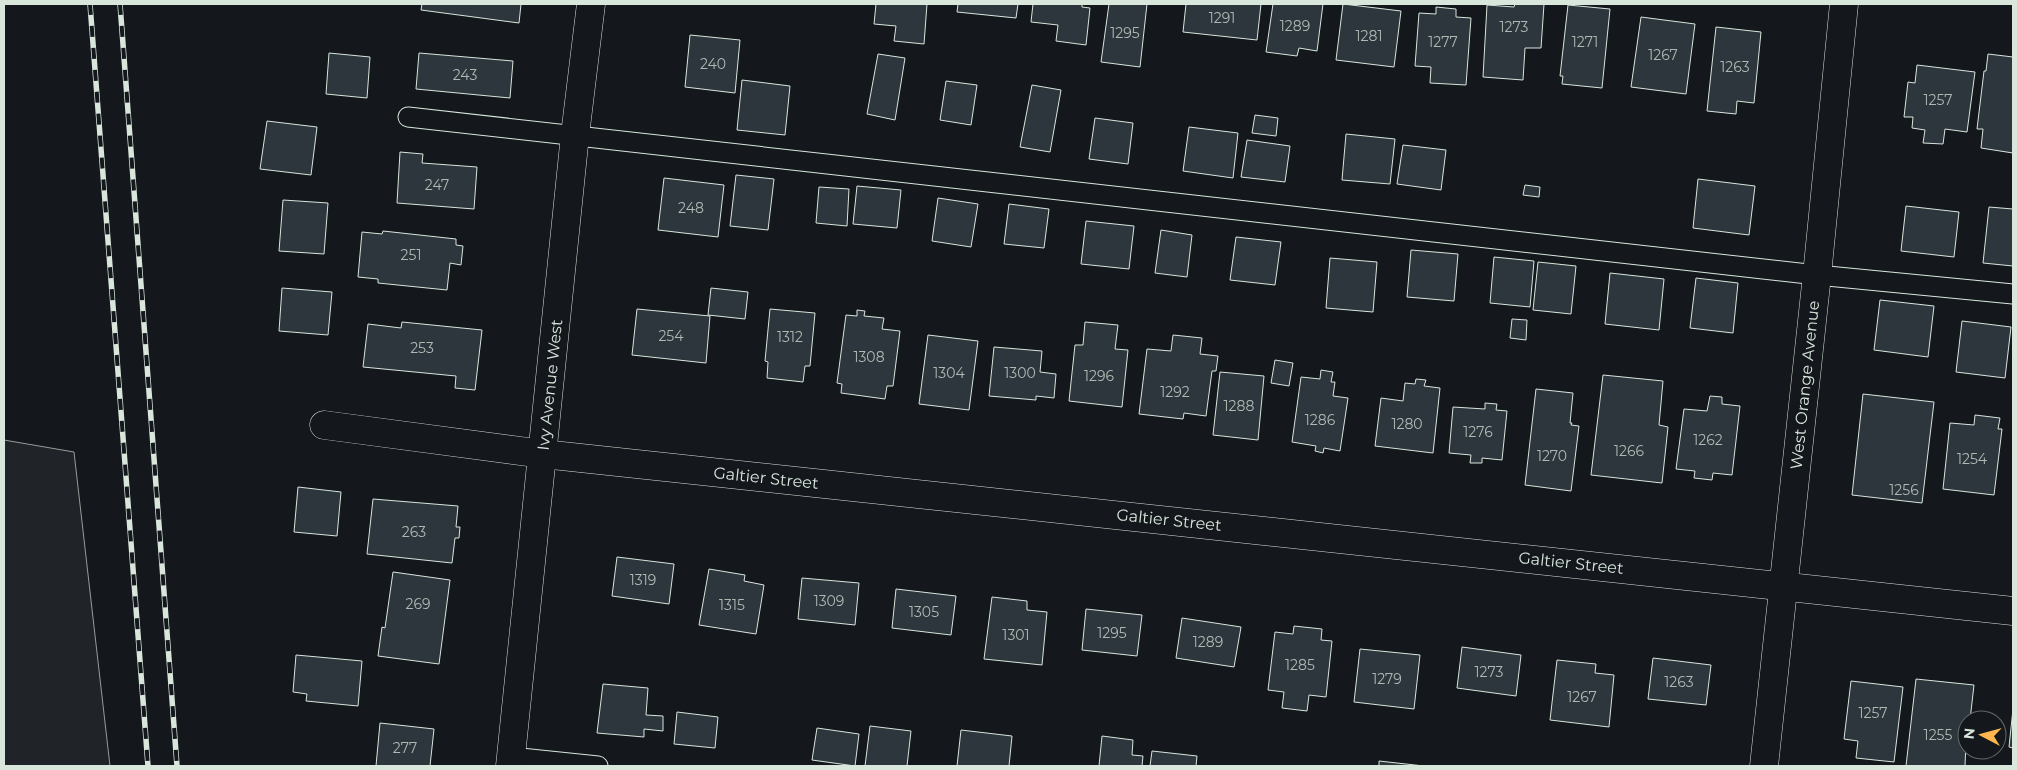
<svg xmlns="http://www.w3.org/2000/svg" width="2017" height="770" font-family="Montserrat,sans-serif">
  <rect width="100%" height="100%" fill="#14181c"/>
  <!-- green -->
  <path fill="#202428" stroke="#939e99" d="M 4,440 L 74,452 L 110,766 L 4,766 Z"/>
  <!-- building -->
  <path fill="#2c363c" stroke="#d8e6dc" d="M 422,4 L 521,4 L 519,23 L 421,10 Z
    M 876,4 L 927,4 L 924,44 L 894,41 L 896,26 L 874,24 Z
    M 958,4 L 1018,4 L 1016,18 L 957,12 Z
    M 1033,4 L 1082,4 L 1082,7 L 1090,8 L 1086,45 L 1056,41 L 1058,25 L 1031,22 Z
    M 1109,4 L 1147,4 L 1140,67 L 1101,62 Z
    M 1186,4 L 1261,4 L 1257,40 L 1183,32 Z
    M 1273,4 L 1323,4 L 1317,51 L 1299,48 L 1297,56 L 1266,52 Z
    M 1343,4 L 1401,11 L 1394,67 L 1336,60 Z
    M 1515,4 L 1544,4 L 1541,48 L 1525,48 L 1523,80 L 1483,77 L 1487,5 L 1514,7 Z
    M 1568,5 L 1610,9 L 1602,88 L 1562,84 L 1563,76 L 1560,76 Z
    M 1436,7 L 1456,9 L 1456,17 L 1471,18 L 1466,85 L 1430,83 L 1431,67 L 1415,66 L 1419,13 L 1436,14 Z
    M 1641,17 L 1695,24 L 1686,94 L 1631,87 Z
    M 1716,27 L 1761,32 L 1754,103 L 1737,101 L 1736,114 L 1707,111 Z
    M 690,35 L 740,40 L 735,93 L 685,87 Z
    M 329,53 L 370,57 L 367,98 L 326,94 Z
    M 419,53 L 513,61 L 510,98 L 416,89 Z
    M 878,54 L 905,58 L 895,120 L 867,114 Z
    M 1988,54 L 2013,57 L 2013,153 L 1981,148 L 1983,129 L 1977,129 L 1984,71 L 1986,71 Z
    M 1917,65 L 1975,72 L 1967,132 L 1945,129 L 1943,144 L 1923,143 L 1925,130 L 1912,128 L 1913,117 L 1904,117 L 1908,82 L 1915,83 Z
    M 742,80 L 790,86 L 785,135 L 737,130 Z
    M 946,81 L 977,85 L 971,125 L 940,120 Z
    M 1032,85 L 1061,90 L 1050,152 L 1020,147 Z
    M 1255,115 L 1278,118 L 1276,136 L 1252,133 Z
    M 1095,118 L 1133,123 L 1128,164 L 1089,159 Z
    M 267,121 L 317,127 L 311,175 L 260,169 Z
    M 1189,127 L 1238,133 L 1233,178 L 1183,171 Z
    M 1346,134 L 1395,139 L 1390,184 L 1342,180 Z
    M 1247,140 L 1290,146 L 1285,182 L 1241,177 Z
    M 1403,145 L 1446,150 L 1441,190 L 1397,184 Z
    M 400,152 L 423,154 L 422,163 L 477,167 L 474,209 L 397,203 Z
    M 736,175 L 774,179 L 768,230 L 730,226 Z
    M 664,178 L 724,185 L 718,237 L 658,230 Z
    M 1698,179 L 1755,186 L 1749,235 L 1693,228 Z
    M 1525,185 L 1540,187 L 1539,197 L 1523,195 Z
    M 857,186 L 901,190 L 897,228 L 853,224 Z
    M 819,187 L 849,189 L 847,226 L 816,223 Z
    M 938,198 L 978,204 L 971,247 L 932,241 Z
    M 283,200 L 328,203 L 324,254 L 279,251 Z
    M 1009,204 L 1049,209 L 1044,248 L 1004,244 Z
    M 1906,206 L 1959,212 L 1954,257 L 1901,251 Z
    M 1989,207 L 2013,209 L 2013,266 L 1983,263 Z
    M 1086,221 L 1134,226 L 1129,269 L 1081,264 Z
    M 1161,230 L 1192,235 L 1187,277 L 1155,273 Z
    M 383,231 L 456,239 L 456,245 L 463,246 L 461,265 L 450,263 L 447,290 L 378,283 L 378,279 L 358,277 L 362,232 L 382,234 Z
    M 1236,237 L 1281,242 L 1275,285 L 1230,280 Z
    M 1411,250 L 1458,254 L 1454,301 L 1407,297 Z
    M 1494,257 L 1534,261 L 1530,307 L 1490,303 Z
    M 1330,258 L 1377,262 L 1373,312 L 1326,308 Z
    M 1538,262 L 1576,266 L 1571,314 L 1533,310 Z
    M 1610,273 L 1664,279 L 1659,330 L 1605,324 Z
    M 1696,278 L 1738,283 L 1733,333 L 1690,328 Z
    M 282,288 L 332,292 L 328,335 L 279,331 Z
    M 711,288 L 748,292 L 745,319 L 708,315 Z
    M 1880,300 L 1934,306 L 1928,357 L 1874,350 Z
    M 637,309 L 710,316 L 706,363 L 632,355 Z
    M 770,309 L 815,313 L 810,366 L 805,366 L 803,382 L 767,378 L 768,362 L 765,361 Z
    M 857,310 L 865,311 L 864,316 L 884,318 L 882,329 L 900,331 L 893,386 L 887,386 L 885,399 L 841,393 L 842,384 L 837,383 L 846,315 L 857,316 Z
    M 1512,319 L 1527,320 L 1526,340 L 1510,338 Z
    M 1962,321 L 2011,327 L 2005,378 L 1956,372 Z
    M 402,322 L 482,330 L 475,390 L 455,388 L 456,376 L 363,367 L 368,324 L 401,328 Z
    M 1085,322 L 1118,325 L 1115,349 L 1128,350 L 1122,407 L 1069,401 L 1075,345 L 1083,345 Z
    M 928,335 L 978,341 L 969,410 L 919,404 Z
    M 1173,335 L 1202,338 L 1200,354 L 1218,356 L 1216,371 L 1212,371 L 1206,416 L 1184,413 L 1183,419 L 1139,414 L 1147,349 L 1171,351 Z
    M 994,347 L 1042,351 L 1040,372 L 1056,374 L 1054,398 L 1036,396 L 1036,400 L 989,396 Z
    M 1275,360 L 1293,363 L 1289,386 L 1271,383 Z
    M 1321,370 L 1333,372 L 1331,382 L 1335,382 L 1333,396 L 1348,398 L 1340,451 L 1324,448 L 1323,453 L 1315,451 L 1316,446 L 1292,442 L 1301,377 L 1320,379 Z
    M 1220,372 L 1264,376 L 1258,440 L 1213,435 Z
    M 1603,375 L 1663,381 L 1659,425 L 1668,427 L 1662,483 L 1591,475 Z
    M 1416,379 L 1426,380 L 1424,386 L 1440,388 L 1433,453 L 1375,446 L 1381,398 L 1403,401 L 1405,383 L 1415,384 Z
    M 1536,389 L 1573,393 L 1570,423 L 1572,423 L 1571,425 L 1579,426 L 1571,491 L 1525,485 Z
    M 1863,394 L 1934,402 L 1922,503 L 1852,495 Z
    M 1710,396 L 1722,397 L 1722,404 L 1740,406 L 1732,475 L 1713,473 L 1712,480 L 1694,478 L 1695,471 L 1676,469 L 1684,409 L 1707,411 Z
    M 1485,403 L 1497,404 L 1496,410 L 1507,411 L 1502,460 L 1482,458 L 1482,463 L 1470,463 L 1471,455 L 1449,453 L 1453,407 L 1485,409 Z
    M 1975,415 L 2000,418 L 1998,429 L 2002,429 L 1994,495 L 1943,489 L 1950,423 L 1974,425 Z
    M 298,487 L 341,492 L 337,536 L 294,532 Z
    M 373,499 L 458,506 L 456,527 L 460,527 L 459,538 L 455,538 L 452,563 L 367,554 Z
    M 617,557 L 674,564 L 669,604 L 612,596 Z
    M 709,569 L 745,575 L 744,581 L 764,585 L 756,634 L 699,625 Z
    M 393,572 L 450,580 L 439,664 L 378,656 L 382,627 L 385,628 Z
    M 802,578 L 859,583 L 855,625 L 798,619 Z
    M 896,589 L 956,596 L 951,635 L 892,628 Z
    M 992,597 L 1027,601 L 1027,610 L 1047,612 L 1042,665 L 984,659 Z
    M 1086,609 L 1142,615 L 1137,656 L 1082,650 Z
    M 1182,618 L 1241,627 L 1234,667 L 1176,658 Z
    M 1294,626 L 1322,629 L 1321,640 L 1332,641 L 1326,697 L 1309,695 L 1307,711 L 1282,708 L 1284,692 L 1268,690 L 1275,632 L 1293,634 Z
    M 1462,647 L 1521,655 L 1516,696 L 1457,688 Z
    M 1360,649 L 1420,655 L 1414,709 L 1354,702 Z
    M 296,655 L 362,661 L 358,706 L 306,701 L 307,694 L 293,692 Z
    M 1653,658 L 1711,665 L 1706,705 L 1648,699 Z
    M 1557,660 L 1596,664 L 1595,673 L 1614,675 L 1609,727 L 1550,720 Z
    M 1916,679 L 1974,685 L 1970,720 L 1967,720 L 1965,766 L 1906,766 Z
    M 1851,681 L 1903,687 L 1894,762 L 1856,758 L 1858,741 L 1844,739 Z
    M 603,684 L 648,688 L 646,715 L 663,716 L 663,731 L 644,729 L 644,737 L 597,733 Z
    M 2013,709 L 2013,748 L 2009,747 Z
    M 677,712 L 718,717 L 715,748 L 674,744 Z
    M 380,723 L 434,729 L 430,766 L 376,766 Z
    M 870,726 L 911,731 L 907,766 L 865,766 Z
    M 817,728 L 859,734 L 855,766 L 812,760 Z
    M 961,730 L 1012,736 L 1009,766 L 957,766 Z
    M 1102,736 L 1133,740 L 1132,755 L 1143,756 L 1142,766 L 1099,766 Z
    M 1152,751 L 1197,756 L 1196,766 L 1150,766 Z
    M 1379,761 L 1424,766 L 1379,766 Z"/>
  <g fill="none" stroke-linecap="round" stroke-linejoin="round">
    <defs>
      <path id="service" d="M 408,117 L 1817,275 L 2013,294
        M 511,757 L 598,766"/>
      <path id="minor" d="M 324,425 L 543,454 L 2013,611
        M 510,766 L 575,135 L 591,4
        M 1764,766 L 1817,275 L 1844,4"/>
    </defs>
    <!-- service casing -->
    <use href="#service" stroke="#d8e6dc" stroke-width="21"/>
    <!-- minor casing -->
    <use href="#minor" stroke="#d8e6dc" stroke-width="29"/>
    <!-- service -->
    <use href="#service" stroke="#14181c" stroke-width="19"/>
    <!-- minor -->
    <use href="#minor" stroke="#14181c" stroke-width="28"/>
    <defs>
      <path id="rail" d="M 90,4 L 148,766
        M 120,4 L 177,766"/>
    </defs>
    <!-- rail casing -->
    <use href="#rail" stroke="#d8e6dc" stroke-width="5.5"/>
    <!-- rail -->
    <use href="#rail" stroke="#14181c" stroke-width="4" stroke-dasharray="11" stroke-linecap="butt"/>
  </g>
  <g text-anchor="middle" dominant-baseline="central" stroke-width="4" stroke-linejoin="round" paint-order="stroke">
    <!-- number labels -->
    <g font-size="14" fill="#adbab4">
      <text x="1222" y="18">1291</text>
      <text x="1295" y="26">1289</text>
      <text x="1514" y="27">1273</text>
      <text x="1125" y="33">1295</text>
      <text x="1369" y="36">1281</text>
      <text x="1443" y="42">1277</text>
      <text x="1585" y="42">1271</text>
      <text x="1663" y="55">1267</text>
      <text x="713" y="64">240</text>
      <text x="1735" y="67">1263</text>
      <text x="465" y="75">243</text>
      <text x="1938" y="100">1257</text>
      <text x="437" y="185">247</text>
      <text x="691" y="208">248</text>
      <text x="411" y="255">251</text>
      <text x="671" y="336">254</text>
      <text x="790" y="337">1312</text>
      <text x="422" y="348">253</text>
      <text x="869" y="357">1308</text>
      <text x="949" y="373">1304</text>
      <text x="1020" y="373">1300</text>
      <text x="1099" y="376">1296</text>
      <text x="1175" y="392">1292</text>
      <text x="1239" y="406">1288</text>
      <text x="1320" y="420">1286</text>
      <text x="1407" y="424">1280</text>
      <text x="1478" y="432">1276</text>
      <text x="1708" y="440">1262</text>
      <text x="1629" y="451">1266</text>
      <text x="1552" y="456">1270</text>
      <text x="1972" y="459">1254</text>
      <text x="1904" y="490">1256</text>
      <text x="414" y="532">263</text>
      <text x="643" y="580">1319</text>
      <text x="829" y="601">1309</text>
      <text x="418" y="604">269</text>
      <text x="732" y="605">1315</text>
      <text x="924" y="612">1305</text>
      <text x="1112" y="633">1295</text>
      <text x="1016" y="635">1301</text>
      <text x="1208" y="642">1289</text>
      <text x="1300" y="665">1285</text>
      <text x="1489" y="672">1273</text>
      <text x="1387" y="679">1279</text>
      <text x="1679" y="682">1263</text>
      <text x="1582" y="697">1267</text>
      <text x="1873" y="713">1257</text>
      <text x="1938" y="735">1255</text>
      <text x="405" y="748">277</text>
    </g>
    <!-- street labels -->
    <g font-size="16" fill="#d8e6dc" stroke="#14181c">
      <text transform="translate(550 385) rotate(-84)">Ivy Avenue West</text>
      <text transform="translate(1805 385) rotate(-84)">West Orange Avenue</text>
      <text transform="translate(766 478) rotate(6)">Galtier Street</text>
      <text transform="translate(1169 520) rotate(6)">Galtier Street</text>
      <text transform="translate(1571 563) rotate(6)">Galtier Street</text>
    </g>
  </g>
  <!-- border -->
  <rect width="2017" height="770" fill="none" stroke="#d8e6dc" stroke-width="10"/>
  <!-- north arrow -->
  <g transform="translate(1982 735) rotate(276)"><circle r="24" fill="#14181c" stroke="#626a69"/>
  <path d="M0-4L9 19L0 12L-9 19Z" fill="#ffb74d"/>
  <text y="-8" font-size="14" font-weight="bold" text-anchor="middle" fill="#d8e6dc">N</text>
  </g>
</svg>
